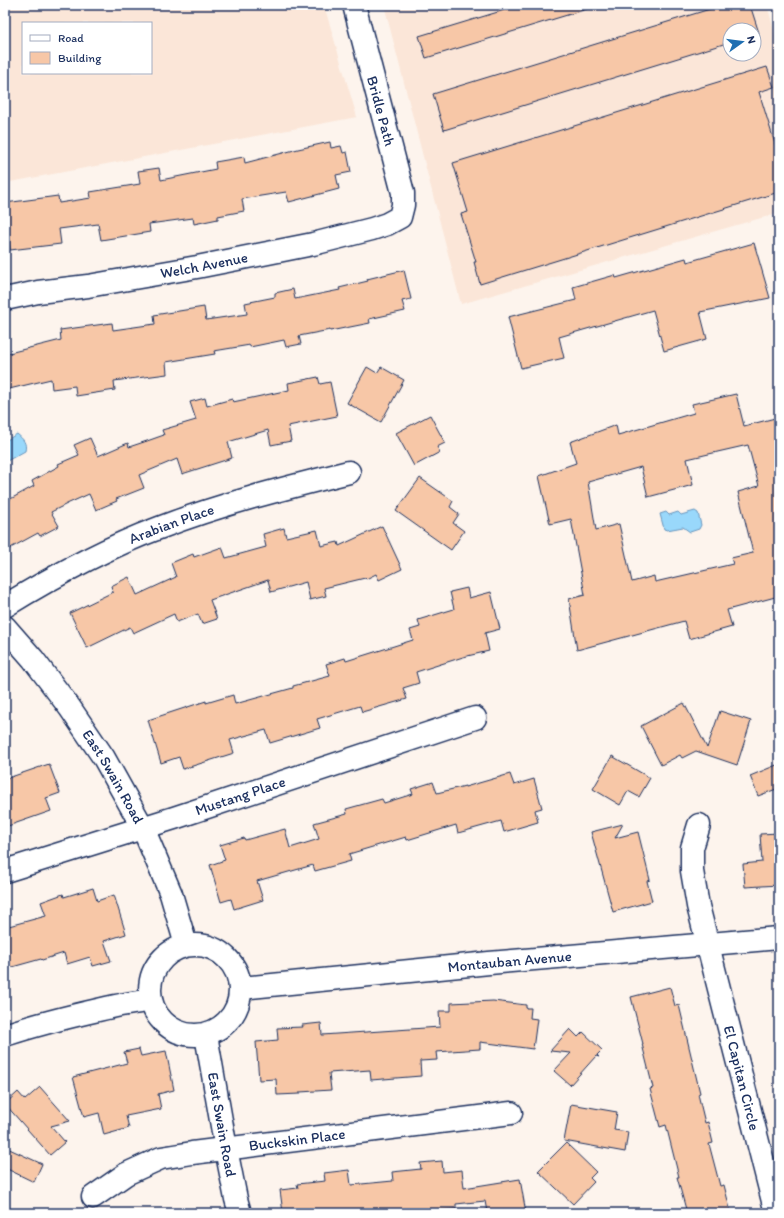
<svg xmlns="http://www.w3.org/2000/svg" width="784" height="1218" font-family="Itim,sans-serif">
  <rect width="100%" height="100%" fill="#fdf4ed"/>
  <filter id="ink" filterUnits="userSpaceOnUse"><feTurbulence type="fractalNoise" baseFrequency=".025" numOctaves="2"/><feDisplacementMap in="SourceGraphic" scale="8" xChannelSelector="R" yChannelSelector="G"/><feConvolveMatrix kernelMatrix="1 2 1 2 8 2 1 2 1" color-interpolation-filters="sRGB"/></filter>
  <g filter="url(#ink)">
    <!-- built -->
    <path fill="#fbe6d8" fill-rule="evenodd" d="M 5,5 L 324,5 L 357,117 L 5,183 ZM 23,23 L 151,23 L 151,73 L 23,73 Z
      M 384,5 L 767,5 L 779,48 L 779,213 L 461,304 ZM 730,30 L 754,30 L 754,54 L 730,54 Z"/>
    <!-- water -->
    <path fill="#99d8fb" stroke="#6794bc" d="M 17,434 C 23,439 27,443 25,451 L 5,462 L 5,441 Z
      M 695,511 L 698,513 L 701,525 L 699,529 L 690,532 L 683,527 L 667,530 L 664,529 L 660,514 L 666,512 L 669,515 L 678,512 L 681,515 Z"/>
    <!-- building -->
    <path fill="#f7c7a7" stroke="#1b2f5e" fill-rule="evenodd" d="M 521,5 L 586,5 L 587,9 L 426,58 L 419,36 Z
      M 723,5 L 750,5 L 759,33 L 754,35 L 754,30 L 730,30 L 730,42 L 444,130 L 433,94 Z
      M 767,67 L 774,87 L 759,92 L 779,157 L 779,192 L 480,284 L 474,262 L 476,262 L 461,214 L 468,212 L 453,163 Z
      M 330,142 L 331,148 L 341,146 L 343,153 L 347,152 L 351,172 L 336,175 L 339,189 L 289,202 L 286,192 L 242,199 L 244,211 L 218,216 L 218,219 L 194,224 L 193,218 L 149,224 L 150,232 L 101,240 L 98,224 L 59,229 L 61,244 L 10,250 L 9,240 L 5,240 L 5,203 L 58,196 L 59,203 L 91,198 L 90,192 L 140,184 L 138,171 L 159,168 L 161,180 L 216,169 L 215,162 L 244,157 L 245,163 L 298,149 Z
      M 754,243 L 770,298 L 700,312 L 707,339 L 664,351 L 653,310 L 559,337 L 564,358 L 521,368 L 508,317 L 576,300 L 573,287 L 615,275 L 616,278 L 686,258 L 687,262 Z
      M 404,270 L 411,299 L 402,301 L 405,311 L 369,319 L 370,323 L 330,331 L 330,330 L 299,336 L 301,344 L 286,347 L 284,340 L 250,347 L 250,345 L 214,351 L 215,354 L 166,362 L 167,374 L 114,381 L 115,390 L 76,396 L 75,386 L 52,389 L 51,379 L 5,390 L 5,354 L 61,340 L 60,330 L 112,323 L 113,330 L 155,324 L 154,315 L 204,307 L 206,320 L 247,314 L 245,303 L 275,297 L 275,293 L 293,289 L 295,299 L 340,290 L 339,288 L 368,281 L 367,279 Z
      M 367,367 L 377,373 L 381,367 L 404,380 L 381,422 L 347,403 Z
      M 318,377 L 320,384 L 330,382 L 337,416 L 288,426 L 291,441 L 271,445 L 268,430 L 228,442 L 232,458 L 182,474 L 177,459 L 139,475 L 144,488 L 116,499 L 117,501 L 96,510 L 89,494 L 69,503 L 51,512 L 59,526 L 40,536 L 38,533 L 5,551 L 5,502 L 34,486 L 32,481 L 59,466 L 58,464 L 79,455 L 74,445 L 90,438 L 98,456 L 128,443 L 129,447 L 147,441 L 164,435 L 162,430 L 196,420 L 190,402 L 205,398 L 207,406 L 232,399 L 233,402 L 289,390 L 288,383 Z
      M 736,394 L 744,426 L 779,417 L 779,596 L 727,610 L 732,627 L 689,639 L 684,621 L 577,650 L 569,599 L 585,595 L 571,519 L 550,524 L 539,476 L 576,463 L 570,442 L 616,425 L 618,435 L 694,413 L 692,404 ZM 748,445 L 759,486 L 738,492 L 753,553 L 731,558 L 733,564 L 655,582 L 654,576 L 632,582 L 619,524 L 596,530 L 588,482 L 641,467 L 648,497 L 693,485 L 687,459 Z
      M 430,415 L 445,443 L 437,447 L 440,452 L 414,466 L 396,433 Z
      M 420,478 L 453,501 L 450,507 L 459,514 L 453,523 L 464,531 L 451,550 L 396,511 Z
      M 382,526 L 402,569 L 379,580 L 376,574 L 366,579 L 365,578 L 324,588 L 326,596 L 310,600 L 306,582 L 271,592 L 268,580 L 210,600 L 217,619 L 202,624 L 198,614 L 177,622 L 174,614 L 133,633 L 130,627 L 87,648 L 70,613 L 113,592 L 111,586 L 129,577 L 137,595 L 176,577 L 171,563 L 193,554 L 194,557 L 222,547 L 226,558 L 266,547 L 263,534 L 284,528 L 286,537 L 317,530 L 321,546 L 338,542 L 339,546 Z
      M 467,588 L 469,598 L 491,592 L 500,629 L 485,633 L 489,651 L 463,657 L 416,672 L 419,683 L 403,688 L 407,699 L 362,712 L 360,706 L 317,719 L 320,728 L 270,743 L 266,730 L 230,740 L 234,753 L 183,769 L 179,757 L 161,763 L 148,720 L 206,701 L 206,703 L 233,695 L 235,704 L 293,688 L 293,686 L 330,676 L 326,664 L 345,658 L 346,661 L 413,640 L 410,630 L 420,627 L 418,620 L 454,609 L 450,592 Z
      M 684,703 L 707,748 L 720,711 L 751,721 L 737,765 L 696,751 L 682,758 L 680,755 L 661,765 L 641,726 Z
      M 612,756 L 650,778 L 639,797 L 628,791 L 620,805 L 593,789 Z
      M 49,764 L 60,793 L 46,798 L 51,811 L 5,827 L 5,779 Z
      M 779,764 L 779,788 L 758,796 L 750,776 Z
      M 510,774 L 514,785 L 534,779 L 542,808 L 535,810 L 538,822 L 504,832 L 501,821 L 458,833 L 456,825 L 407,840 L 406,837 L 349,854 L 351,861 L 315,871 L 313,865 L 257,881 L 263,900 L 234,909 L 231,899 L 221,902 L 210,865 L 225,860 L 220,845 L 244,838 L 245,840 L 285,829 L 290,848 L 319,839 L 314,823 L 347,814 L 346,809 L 382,799 L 384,803 L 413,794 L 411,789 L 433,782 L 437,793 L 465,786 L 465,787 Z
      M 623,824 L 615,838 L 638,832 L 650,880 L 647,881 L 652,901 L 613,912 L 591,832 Z
      M 779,833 L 779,885 L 745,887 L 743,864 L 762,862 L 760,834 Z
      M 93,888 L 97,901 L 114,895 L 126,934 L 104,941 L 111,961 L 93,966 L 90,957 L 67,964 L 64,953 L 42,960 L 41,959 L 5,969 L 5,927 L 46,916 L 41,902 L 63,894 L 64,897 Z
      M 670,987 L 675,1006 L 679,1005 L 700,1093 L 698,1094 L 705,1123 L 708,1122 L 713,1143 L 709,1144 L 720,1186 L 724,1185 L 731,1213 L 687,1213 L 677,1177 L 679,1177 L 666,1125 L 660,1127 L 650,1089 L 653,1088 L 642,1044 L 643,1044 L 631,997 Z
      M 493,1001 L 526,1005 L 526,1008 L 531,1008 L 530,1018 L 537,1019 L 533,1049 L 480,1042 L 480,1049 L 436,1052 L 437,1060 L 420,1061 L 421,1076 L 371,1080 L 370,1070 L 329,1073 L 331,1090 L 300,1092 L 300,1094 L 277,1095 L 276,1079 L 259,1080 L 256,1042 L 278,1040 L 277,1028 L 303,1027 L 302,1025 L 321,1023 L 322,1035 L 440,1027 L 439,1011 L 451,1011 L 451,1003 Z
      M 570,1029 L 578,1037 L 583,1032 L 602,1050 L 597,1055 L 599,1057 L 596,1056 L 570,1085 L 554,1071 L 571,1053 L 550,1051 Z
      M 139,1049 L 141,1056 L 166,1051 L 174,1090 L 158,1094 L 161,1109 L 126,1116 L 129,1128 L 104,1135 L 99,1113 L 84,1117 L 73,1077 L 127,1063 L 124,1052 Z
      M 40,1087 L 70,1121 L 51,1126 L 65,1142 L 50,1155 L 5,1104 L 18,1092 L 25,1100 Z
      M 571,1104 L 617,1112 L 614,1130 L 628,1132 L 625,1152 L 564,1141 Z
      M 566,1143 L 596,1172 L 590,1178 L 594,1182 L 573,1204 L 538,1171 Z
      M 5,1147 L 42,1164 L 34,1182 L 5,1168 Z
      M 442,1161 L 443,1172 L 462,1170 L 464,1188 L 520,1179 L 526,1213 L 495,1213 L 495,1211 L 487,1212 L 485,1201 L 456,1204 L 456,1209 L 421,1213 L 283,1213 L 280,1190 L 298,1188 L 297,1184 L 325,1181 L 324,1173 L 349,1170 L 351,1185 L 393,1181 L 392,1172 L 421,1169 L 420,1163 Z"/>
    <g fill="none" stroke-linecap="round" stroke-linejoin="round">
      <defs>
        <g id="street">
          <path id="s1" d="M 5,299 L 38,292 L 88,286 L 197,267 L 313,244 L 372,229 L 387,224 L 400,217 L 403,205 L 403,193 L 354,5"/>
          <path id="s2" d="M 5,606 C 54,576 105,548 159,528 C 221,504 285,488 349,472"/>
          <path id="s3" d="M 699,825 L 692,848 L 692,871 L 698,906 L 776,1213"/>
          <path id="s4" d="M 5,871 L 174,818 L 475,718"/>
          <path id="s5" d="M 93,1197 L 126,1174 L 161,1158 L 192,1153 L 511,1113"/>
        </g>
        <g id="secondary">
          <path id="s6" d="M 5,627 L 33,659 L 70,708 L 104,758 L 143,828 L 171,894 L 186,945"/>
          <circle cx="195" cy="990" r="45"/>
          <path id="s7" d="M 241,988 L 489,963 L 779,938"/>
          <path d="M 5,1035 C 35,1025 67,1017 98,1010 C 115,1006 132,1002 150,1001"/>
          <path id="s8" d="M 206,1035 L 226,1149 L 236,1199 L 240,1213"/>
        </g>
      </defs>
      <!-- street casing -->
      <use href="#street" stroke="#1b2f5e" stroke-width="25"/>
      <!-- secondary casing -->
      <use href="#secondary" stroke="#1b2f5e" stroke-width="25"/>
      <!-- street -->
      <use href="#street" stroke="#fff" stroke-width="22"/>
      <!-- secondary -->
      <use href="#secondary" stroke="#fff" stroke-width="22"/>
    </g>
  </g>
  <g text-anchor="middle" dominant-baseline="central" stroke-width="3.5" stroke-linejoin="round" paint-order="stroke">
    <!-- street labels -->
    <g font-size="15" fill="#1b2f5e" stroke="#fff">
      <text transform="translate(381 111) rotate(75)">Bridle Path</text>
      <text stroke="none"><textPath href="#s1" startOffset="202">Welch Avenue</textPath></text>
      <text stroke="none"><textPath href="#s2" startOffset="186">Arabian Place</textPath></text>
      <text stroke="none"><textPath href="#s6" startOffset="185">East Swain Road</textPath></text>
      <text stroke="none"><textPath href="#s4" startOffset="247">Mustang Place</textPath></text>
      <text stroke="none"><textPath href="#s7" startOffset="270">Montauban Avenue</textPath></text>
      <text stroke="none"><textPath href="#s3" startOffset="260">El Capitan Circle</textPath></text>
      <text stroke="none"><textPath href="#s8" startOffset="91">East Swain Road</textPath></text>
      <text stroke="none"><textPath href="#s5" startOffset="216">Buckskin Place</textPath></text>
    </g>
  </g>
  <!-- margin -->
  <rect width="784" height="1218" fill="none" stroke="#fff" stroke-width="20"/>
  <rect x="10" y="10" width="764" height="1198" fill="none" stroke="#1b2f5e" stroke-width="1.5" filter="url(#ink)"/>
  <!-- legend -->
  <rect x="22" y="22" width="130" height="52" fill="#ffffff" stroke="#a4acbf"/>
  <rect x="30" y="35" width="20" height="6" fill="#ffffff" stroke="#a4acbf"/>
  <text x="58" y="42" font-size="12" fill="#1b2f5e">Road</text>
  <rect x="30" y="52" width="20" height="12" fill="#f7c7a7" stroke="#a4acbf"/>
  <text x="58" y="62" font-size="12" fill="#1b2f5e">Building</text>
  <!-- north arrow -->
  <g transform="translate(742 42) rotate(76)"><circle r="19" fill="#ffffff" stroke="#a4acbf"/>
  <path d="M0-3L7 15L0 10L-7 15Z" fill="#1f6fb2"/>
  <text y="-6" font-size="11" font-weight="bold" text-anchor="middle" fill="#1b2f5e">N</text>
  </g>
</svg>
